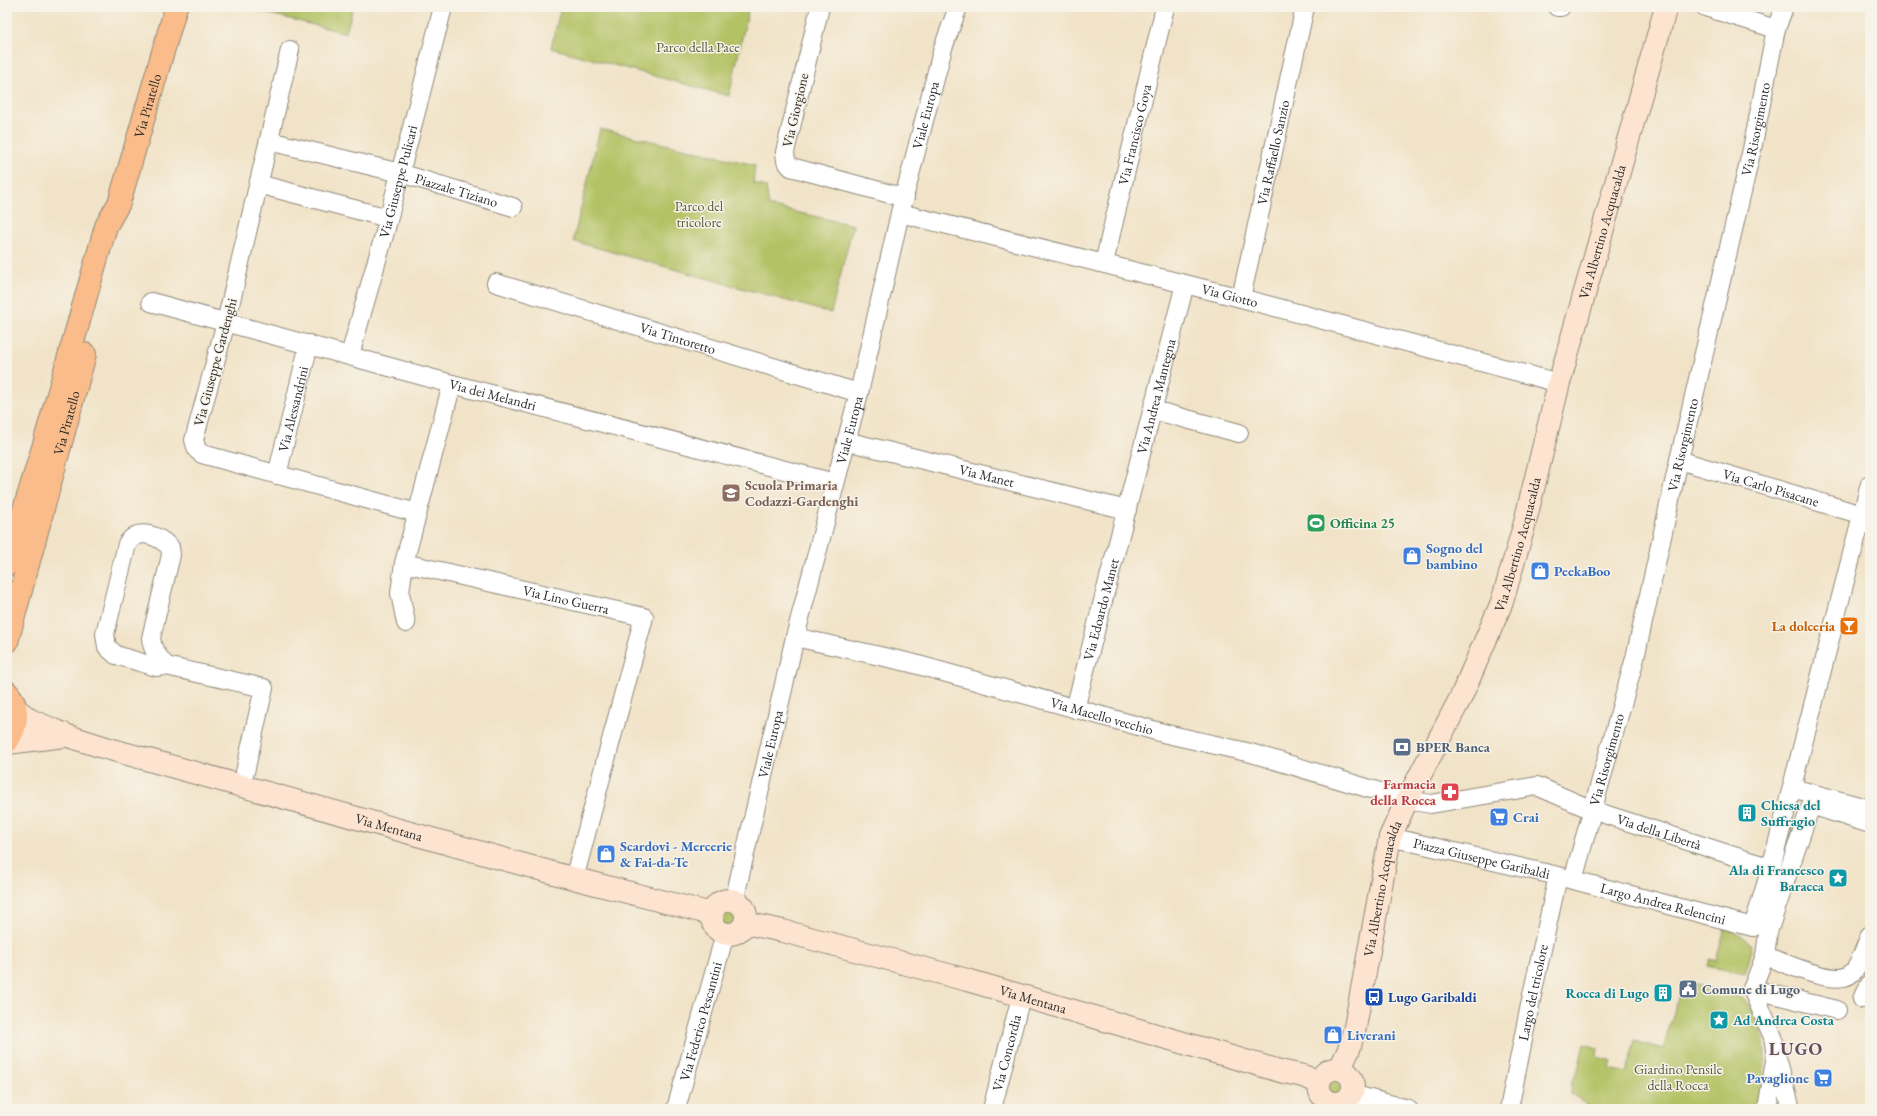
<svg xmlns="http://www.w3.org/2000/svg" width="1877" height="1116" font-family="'EB Garamond',serif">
  <rect width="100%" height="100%" fill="#f7f3e8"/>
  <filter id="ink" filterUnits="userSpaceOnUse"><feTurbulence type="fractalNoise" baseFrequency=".025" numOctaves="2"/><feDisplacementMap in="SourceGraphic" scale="8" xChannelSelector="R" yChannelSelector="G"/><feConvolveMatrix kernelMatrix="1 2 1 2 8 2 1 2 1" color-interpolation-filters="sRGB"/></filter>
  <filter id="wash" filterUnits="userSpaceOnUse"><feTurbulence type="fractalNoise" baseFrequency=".012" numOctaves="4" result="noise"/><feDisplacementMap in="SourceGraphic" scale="16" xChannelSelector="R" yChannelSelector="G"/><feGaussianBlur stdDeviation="0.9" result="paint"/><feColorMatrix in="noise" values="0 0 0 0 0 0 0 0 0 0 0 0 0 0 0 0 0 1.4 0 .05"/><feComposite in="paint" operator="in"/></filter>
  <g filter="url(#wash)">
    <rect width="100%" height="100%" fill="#f1e3c7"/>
    <!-- green -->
    <path fill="#b3c265" stroke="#6f7648" d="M 242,7 L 353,7 L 346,33 Z
      M 561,7 L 749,7 L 729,96 L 551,48 Z
      M 600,129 L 755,165 L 753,183 L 766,187 L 769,206 L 853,225 L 831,313 L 573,241 Z
      M719 918a11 11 0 1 1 22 0a11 11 0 1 1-22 0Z
      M 1725,928 L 1741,935 L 1751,944 L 1752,950 L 1745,974 L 1707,966 L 1709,959 L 1716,961 Z
      M 1691,983 C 1703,987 1733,993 1741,998 C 1771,1016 1769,1081 1756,1109 L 1593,1109 L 1571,1094 L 1572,1081 L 1578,1069 L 1584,1044 L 1598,1048 L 1597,1057 L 1612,1061 L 1610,1069 L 1626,1073 L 1635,1041 L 1663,1049 L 1681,988 L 1690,988 Z
      M1325 1086a11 11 0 1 1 22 0a11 11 0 1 1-22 0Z"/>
  </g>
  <g filter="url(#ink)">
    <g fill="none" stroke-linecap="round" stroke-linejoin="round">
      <defs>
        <g id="street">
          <path d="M 820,7 L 785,152 L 786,161 L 791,167 L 905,198"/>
          <path d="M 1557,7 L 1561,7"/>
          <path d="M 1705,7 L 1776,29"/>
          <path d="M 290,50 L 226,322 L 194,440 L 197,450 L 202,454 L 417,513"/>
          <path id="s1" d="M 269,141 L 400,173 L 513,207"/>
          <path d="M 258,184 L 388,218"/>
          <path id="s2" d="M 900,213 L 1241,298 L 1559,383"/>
          <path id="s3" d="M 1104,263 L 1165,7"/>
          <path id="s4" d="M 496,283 L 859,393"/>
          <path id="s5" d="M 1241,298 L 1305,7"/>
          <path id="s6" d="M 151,302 L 452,384 L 835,483"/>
          <path id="s7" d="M 350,355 L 385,232 L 443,7"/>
          <path d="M 1153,410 L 1239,433"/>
          <path id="s8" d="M 846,441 L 1127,510"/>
          <path id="s9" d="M 1679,460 L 1862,515"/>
          <path id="s10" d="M 277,475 L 309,344"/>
          <path id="s11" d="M 404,563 L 644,617 L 574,879"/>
          <path d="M 406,623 L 400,593 L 404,563 L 452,384"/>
          <path id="s12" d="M 795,637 L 911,663 L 1167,734 L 1251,753 L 1407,800 L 1431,804 L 1537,786 L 1592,810 L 1771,868"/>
          <path d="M 166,666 L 156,667 L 116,655 L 107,647 L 105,634 L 127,544 C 138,527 157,535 170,547 L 171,555 L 151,638 C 152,650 158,656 166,666 L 264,688 L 245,772"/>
          <path id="s13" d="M 1075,709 L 1185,284"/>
          <path d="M 1792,788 L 1870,809"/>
          <path id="s14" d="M 1390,837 L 1558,876 L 1753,927"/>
          <path id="s15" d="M 1573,880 L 1635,658 L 1679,460 L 1752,149 L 1776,29 L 1784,7"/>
          <path id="s16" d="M 734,901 L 795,637 L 859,393 L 900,213 L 943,48 L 958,7"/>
          <path d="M 1753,927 L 1771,868 L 1870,484"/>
          <path d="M 1765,956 L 1768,932 L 1811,805 L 1870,824"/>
          <path d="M 1861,958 L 1870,935"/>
          <path d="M 1752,989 L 1837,1010"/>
          <path d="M 1862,999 L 1870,984"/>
          <path d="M 1778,1061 L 1791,1109"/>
          <path d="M 1351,1094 L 1408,1109"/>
          <path id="s17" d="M 676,1109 L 725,934"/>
          <path id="s18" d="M 992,1109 L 1021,997"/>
          <path id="s19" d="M 1509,1109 L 1532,995 L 1558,876"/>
          <path d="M 1767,1109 L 1776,1055 L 1773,1037 L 1752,989 L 1765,956 C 1784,962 1832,986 1849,975 C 1856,971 1858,965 1861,958 L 1870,961"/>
        </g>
        <g id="secondary">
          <path id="s20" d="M 15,708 L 30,720 L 68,736 L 106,748 L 557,874 L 712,914"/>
          <path d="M 7,743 L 65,736"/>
          <circle cx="729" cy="917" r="17"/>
          <path id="s21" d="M 745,923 L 783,931 L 967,980 L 1280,1071 L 1303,1076 L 1318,1082"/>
          <circle cx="1336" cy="1086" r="17"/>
          <path id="s22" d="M 1340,1069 L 1349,1049 L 1355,1027 L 1390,837 L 1407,800 L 1461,697 L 1502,602 L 1524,526 L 1559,383 L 1666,7"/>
        </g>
        <g id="primary">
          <path id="s23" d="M 7,565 L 44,444 L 106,226 L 119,203 L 176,7"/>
          <path id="s24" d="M 7,642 L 85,354"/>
          <path d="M 7,692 C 21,707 17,727 7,742"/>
        </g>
      </defs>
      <!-- street casing -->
      <use href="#street" stroke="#8e8779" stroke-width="20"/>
      <!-- secondary casing -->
      <use href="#secondary" stroke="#8e8779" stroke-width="24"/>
      <!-- primary casing -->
      <use href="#primary" stroke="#8e8779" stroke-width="24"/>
      <!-- street -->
      <use href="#street" stroke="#fff" stroke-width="18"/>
      <!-- secondary -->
      <use href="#secondary" stroke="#fde4d0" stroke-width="22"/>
      <!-- primary -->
      <use href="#primary" stroke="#f9bc8a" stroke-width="22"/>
    </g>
  </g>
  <!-- icons -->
  <defs>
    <symbol id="school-square" viewBox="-11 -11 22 22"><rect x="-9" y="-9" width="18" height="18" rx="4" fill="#8d6e63" stroke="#f7f3e8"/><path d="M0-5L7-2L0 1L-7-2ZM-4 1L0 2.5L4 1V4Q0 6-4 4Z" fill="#fff"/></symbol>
    <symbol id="stadium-square" viewBox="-11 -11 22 22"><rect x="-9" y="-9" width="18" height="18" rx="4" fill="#2e9e5b" stroke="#f7f3e8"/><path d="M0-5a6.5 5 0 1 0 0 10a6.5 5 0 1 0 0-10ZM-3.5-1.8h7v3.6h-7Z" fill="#fff"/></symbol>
    <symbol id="shop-square" viewBox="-11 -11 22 22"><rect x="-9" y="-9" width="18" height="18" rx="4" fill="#3f7fe0" stroke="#f7f3e8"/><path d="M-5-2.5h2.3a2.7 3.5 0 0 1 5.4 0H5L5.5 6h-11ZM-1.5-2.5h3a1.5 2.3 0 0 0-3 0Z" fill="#fff"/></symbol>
    <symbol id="bar-square" viewBox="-11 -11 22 22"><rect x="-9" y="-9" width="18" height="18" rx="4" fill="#e8710a" stroke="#f7f3e8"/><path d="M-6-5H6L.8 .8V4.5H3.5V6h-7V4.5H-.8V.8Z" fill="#fff"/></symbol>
    <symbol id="bank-square" viewBox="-11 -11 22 22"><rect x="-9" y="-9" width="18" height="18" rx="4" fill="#5c6f8a" stroke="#f7f3e8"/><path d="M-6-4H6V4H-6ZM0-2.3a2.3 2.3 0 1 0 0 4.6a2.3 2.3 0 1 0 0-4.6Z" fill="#fff"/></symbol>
    <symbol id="pharmacy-square" viewBox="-11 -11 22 22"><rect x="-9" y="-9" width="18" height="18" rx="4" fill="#e0444e" stroke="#f7f3e8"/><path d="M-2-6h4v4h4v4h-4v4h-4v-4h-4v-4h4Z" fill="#fff"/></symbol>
    <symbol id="building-square" viewBox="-11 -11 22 22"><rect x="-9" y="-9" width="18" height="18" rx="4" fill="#0f9aa8" stroke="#f7f3e8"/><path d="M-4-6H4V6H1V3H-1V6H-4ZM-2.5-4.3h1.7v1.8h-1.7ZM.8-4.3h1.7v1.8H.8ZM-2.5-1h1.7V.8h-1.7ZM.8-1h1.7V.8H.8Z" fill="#fff"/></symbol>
    <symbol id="supermarket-square" viewBox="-11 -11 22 22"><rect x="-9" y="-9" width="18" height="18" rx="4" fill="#3f7fe0" stroke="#f7f3e8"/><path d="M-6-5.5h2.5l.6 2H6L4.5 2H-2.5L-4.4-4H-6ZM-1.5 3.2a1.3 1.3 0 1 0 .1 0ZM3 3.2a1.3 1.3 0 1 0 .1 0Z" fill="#fff"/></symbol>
    <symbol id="sight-square" viewBox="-11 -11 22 22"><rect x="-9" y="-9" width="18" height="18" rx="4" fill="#0f9aa8" stroke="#f7f3e8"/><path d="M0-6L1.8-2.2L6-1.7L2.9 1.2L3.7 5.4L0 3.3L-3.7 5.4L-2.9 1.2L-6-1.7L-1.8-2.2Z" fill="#fff"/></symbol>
    <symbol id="civic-square" viewBox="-11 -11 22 22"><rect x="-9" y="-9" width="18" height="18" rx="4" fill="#5c6f8a" stroke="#f7f3e8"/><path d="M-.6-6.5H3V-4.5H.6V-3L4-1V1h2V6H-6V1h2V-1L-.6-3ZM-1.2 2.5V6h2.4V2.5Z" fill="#fff"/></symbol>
    <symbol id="bus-square" viewBox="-11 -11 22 22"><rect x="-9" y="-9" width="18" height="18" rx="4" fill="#1a4fb4" stroke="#f7f3e8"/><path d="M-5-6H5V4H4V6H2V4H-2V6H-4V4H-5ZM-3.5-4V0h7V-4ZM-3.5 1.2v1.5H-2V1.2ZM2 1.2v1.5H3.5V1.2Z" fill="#fff"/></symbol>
  </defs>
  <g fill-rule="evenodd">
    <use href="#school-square" x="720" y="482" width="22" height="22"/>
    <use href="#stadium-square" x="1305" y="512" width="22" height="22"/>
    <use href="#shop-square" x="1401" y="545" width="22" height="22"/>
    <use href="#shop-square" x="1529" y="560" width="22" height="22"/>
    <use href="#bar-square" x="1838" y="615" width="22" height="22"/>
    <use href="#bank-square" x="1391" y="736" width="22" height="22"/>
    <use href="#pharmacy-square" x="1439" y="781" width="22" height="22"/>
    <use href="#building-square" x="1736" y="802" width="22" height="22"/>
    <use href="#supermarket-square" x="1488" y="806" width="22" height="22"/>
    <use href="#shop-square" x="595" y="843" width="22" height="22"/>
    <use href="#sight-square" x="1827" y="867" width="22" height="22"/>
    <use href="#civic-square" x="1677" y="978" width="22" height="22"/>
    <use href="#building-square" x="1652" y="982" width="22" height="22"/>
    <use href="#bus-square" x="1363" y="986" width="22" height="22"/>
    <use href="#sight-square" x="1708" y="1009" width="22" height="22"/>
    <use href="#shop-square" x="1322" y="1024" width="22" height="22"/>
    <use href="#supermarket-square" x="1812" y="1067" width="22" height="22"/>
  </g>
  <g text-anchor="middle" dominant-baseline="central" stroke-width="3" stroke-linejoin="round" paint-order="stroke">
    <!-- park labels -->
    <g font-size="14" fill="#54583c" stroke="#f7f3e8">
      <text x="698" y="47">Parco della Pace</text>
      <text x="699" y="206">Parco del<tspan x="699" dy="16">tricolore</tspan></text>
      <text x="1678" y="1069">Giardino Pensile<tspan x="1678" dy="16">della Rocca</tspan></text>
    </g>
    <!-- street labels -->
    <g font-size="14" fill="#2b2b2b" stroke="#f7f3e8">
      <text stroke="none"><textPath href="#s23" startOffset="481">Via Piratello</textPath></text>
      <text transform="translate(795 110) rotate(-77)">Via Giorgione</text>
      <text stroke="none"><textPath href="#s16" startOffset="809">Viale Europa</textPath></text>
      <text stroke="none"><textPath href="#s15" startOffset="773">Via Risorgimento</textPath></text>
      <text stroke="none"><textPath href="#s3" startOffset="132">Via Francisco Goya</textPath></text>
      <text stroke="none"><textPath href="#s5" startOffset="149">Via Raffaello Sanzio</textPath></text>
      <text stroke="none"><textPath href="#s7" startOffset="180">Via Giuseppe Pulicari</textPath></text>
      <text stroke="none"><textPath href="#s1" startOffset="194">Piazzale Tiziano</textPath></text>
      <text stroke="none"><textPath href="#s22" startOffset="882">Via Albertino Acquacalda</textPath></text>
      <text stroke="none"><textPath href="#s2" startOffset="340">Via Giotto</textPath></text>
      <text stroke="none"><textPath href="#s4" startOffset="190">Via Tintoretto</textPath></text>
      <text transform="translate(215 362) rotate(-75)">Via Giuseppe Gardenghi</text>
      <text stroke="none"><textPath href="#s6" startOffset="354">Via dei Melandri</textPath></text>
      <text stroke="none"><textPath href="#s13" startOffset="323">Via Andrea Mantegna</textPath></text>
      <text stroke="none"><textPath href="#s10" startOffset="68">Via Alessandrini</textPath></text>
      <text stroke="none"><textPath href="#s24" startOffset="227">Via Piratello</textPath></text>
      <text stroke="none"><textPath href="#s16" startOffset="485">Viale Europa</textPath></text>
      <text stroke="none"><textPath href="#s15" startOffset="449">Via Risorgimento</textPath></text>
      <text stroke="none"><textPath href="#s8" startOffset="145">Via Manet</textPath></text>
      <text stroke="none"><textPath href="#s9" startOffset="96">Via Carlo Pisacane</textPath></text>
      <text stroke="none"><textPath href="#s22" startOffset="558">Via Albertino Acquacalda</textPath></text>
      <text stroke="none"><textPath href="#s11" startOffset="166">Via Lino Guerra</textPath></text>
      <text stroke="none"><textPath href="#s13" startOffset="103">Via Edoardo Manet</textPath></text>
      <text stroke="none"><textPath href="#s12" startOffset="317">Via Macello vecchio</textPath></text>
      <text stroke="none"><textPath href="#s16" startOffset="161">Viale Europa</textPath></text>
      <text stroke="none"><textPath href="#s15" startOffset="125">Via Risorgimento</textPath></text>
      <text stroke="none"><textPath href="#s20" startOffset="394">Via Mentana</textPath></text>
      <text stroke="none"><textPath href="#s12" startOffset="896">Via della Libertà</textPath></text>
      <text stroke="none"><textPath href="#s14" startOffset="94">Piazza Giuseppe Garibaldi</textPath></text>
      <text stroke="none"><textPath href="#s22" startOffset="186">Via Albertino Acquacalda</textPath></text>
      <text stroke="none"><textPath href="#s14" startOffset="281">Largo Andrea Relencini</textPath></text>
      <text stroke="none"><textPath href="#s19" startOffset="119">Largo del tricolore</textPath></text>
      <text stroke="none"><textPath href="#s21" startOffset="298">Via Mentana</textPath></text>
      <text stroke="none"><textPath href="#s17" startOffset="91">Via Federico Pescantini</textPath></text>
      <text stroke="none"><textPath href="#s18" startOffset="58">Via Concordia</textPath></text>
    </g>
    <!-- education labels -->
    <g font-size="14" font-weight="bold" fill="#785e54" stroke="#f7f3e8" text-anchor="start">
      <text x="745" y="485">Scuola Primaria<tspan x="745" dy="16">Codazzi-Gardenghi</tspan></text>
    </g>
    <!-- leisure labels -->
    <g font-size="14" font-weight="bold" fill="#27864d" stroke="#f7f3e8" text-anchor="start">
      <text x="1330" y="523">Officina 25</text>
    </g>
    <!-- shop labels -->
    <g font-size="14" font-weight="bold" fill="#366cbe" stroke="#f7f3e8" text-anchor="start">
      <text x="1426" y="548">Sogno del<tspan x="1426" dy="16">bambino</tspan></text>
      <text x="1554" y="571">PeekaBoo</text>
      <text x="1513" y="817">Crai</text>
      <text x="620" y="846">Scardovi - Mercerie<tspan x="620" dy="16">&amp; Fai-da-Te</tspan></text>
      <text x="1347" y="1035">Liverani</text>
      <text x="1809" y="1078" text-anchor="end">Pavaglione</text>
    </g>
    <!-- food labels -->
    <g font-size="14" font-weight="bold" fill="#c56008" stroke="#f7f3e8" text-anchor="end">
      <text x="1835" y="626">La dolceria</text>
    </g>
    <!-- service labels -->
    <g font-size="14" font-weight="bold" fill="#4e5e75" stroke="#f7f3e8" text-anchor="start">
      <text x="1416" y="747">BPER Banca</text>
      <text x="1702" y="989">Comune di Lugo</text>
    </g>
    <!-- health labels -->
    <g font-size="14" font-weight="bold" fill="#be3a42" stroke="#f7f3e8" text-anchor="end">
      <text x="1436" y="784">Farmacia<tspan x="1436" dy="16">della Rocca</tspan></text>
    </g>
    <!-- culture labels -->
    <g font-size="14" font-weight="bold" fill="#0d838f" stroke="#f7f3e8" text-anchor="start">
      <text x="1761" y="805">Chiesa del<tspan x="1761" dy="16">Suffragio</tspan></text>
      <text x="1824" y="870" text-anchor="end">Ala di Francesco<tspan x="1824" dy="16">Baracca</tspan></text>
      <text x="1649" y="993" text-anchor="end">Rocca di Lugo</text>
      <text x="1733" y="1020">Ad Andrea Costa</text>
    </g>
    <!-- transit labels -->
    <g font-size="14" font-weight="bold" fill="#164399" stroke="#f7f3e8" text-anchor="start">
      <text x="1388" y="997">Lugo Garibaldi</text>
    </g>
    <!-- district labels -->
    <g font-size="18" font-weight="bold" letter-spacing="1" fill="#664f61" stroke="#f7f3e8">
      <text x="1796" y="1048">LUGO</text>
    </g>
  </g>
  <!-- margin -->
  <rect width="1877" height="1116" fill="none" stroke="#f7f3e8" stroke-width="24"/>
</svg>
